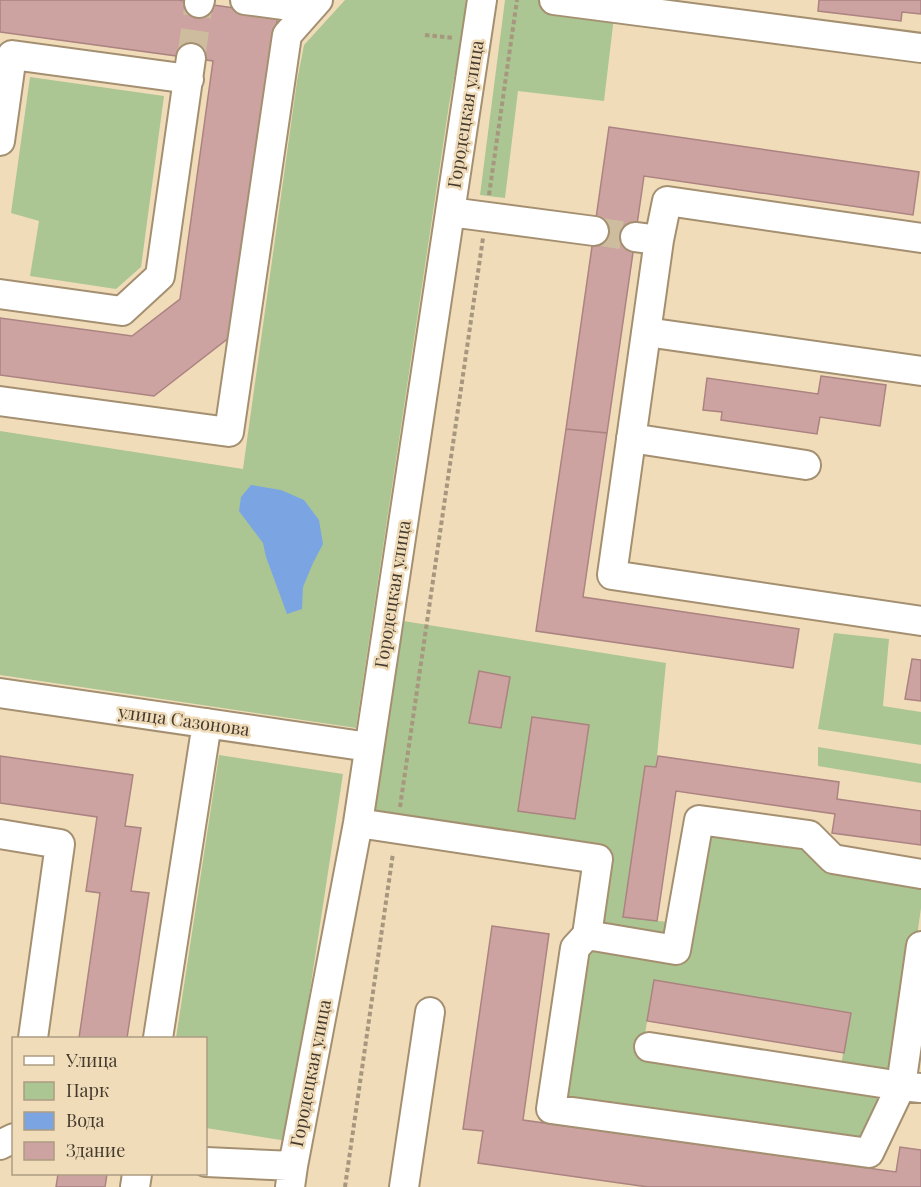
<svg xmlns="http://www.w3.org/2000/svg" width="921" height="1187" font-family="'Playfair Display',serif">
  <rect width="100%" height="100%" fill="#f1dcba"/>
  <!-- green -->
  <path fill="#abc692" d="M 345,0 L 468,0 L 449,105 L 356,728 L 0,675 L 0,431 L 243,469 L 297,81 L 304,45 Z
    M 505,0 L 616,0 L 604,101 L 518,91 L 505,198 L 480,195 Z
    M 30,77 L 164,96 L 141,267 L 116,289 L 30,276 L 39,221 L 11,213 Z
    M 397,620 L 666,663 L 656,767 L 645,766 L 624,917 L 676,923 L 672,944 L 593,930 L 602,856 L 367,818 Z
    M 834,633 L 889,639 L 883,706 L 921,712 L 921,745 L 818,729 Z
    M 818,747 L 921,764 L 921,783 L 818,766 Z
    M 219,755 L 343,774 L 287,1141 L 206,1128 L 206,1038 L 176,1038 Z
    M 702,825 L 806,840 L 921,880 L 921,908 L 897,1080 L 840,1071 L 850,1013 L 654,981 L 642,1051 L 892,1090 L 865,1147 L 559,1104 L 589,942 L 680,954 Z"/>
  <!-- water -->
  <path fill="#7ba5e2" d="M 251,485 L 281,490 L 304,500 L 319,520 L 323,544 L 313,563 L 303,587 L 302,609 L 287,614 L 266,557 L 263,543 L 239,511 L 241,497 Z"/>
  <!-- building -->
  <path fill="#cda3a1" stroke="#ab8381" stroke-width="1.5" d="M 0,0 L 178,0 L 278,14 L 235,333 L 154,396 L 0,375 L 0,318 L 132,336 L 180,299 L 213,61 L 0,32 Z
    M 819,0 L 921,0 L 921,14 L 902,12 L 901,21 L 818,11 Z
    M 609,127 L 919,172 L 913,215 L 644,176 L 607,433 L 566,429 Z
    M 821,376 L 886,385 L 880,426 L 820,417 L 817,434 L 721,420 L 722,412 L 703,410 L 707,378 L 818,394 Z
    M 566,429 L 607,433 L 583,597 L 799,629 L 793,668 L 536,631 Z
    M 912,659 L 921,660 L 921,701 L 905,699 Z
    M 479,671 L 510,677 L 501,728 L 469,723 Z
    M 532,717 L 589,725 L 575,819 L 518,811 Z
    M 0,756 L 133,775 L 125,826 L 141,828 L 131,891 L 149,893 L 127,1038 L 79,1038 L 100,893 L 86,891 L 97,817 L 0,803 Z
    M 658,756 L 839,782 L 837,799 L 921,811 L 921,845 L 832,833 L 835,814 L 676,791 L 657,921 L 623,917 L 645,766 L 656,767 Z
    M 492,926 L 549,934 L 523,1120 L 896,1172 L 900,1147 L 921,1150 L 921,1187 L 648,1187 L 478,1163 L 483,1131 L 463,1129 Z
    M 654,980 L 851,1013 L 844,1053 L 647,1021 Z
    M 58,1174 L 107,1174 L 105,1187 L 56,1187 Z"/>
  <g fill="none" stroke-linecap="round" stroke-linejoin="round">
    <!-- minor-tunnel -->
    <path stroke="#cebc9e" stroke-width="28" stroke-dasharray="28 14" stroke-linecap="butt" d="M 191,58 L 199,3
      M 594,231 L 635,237"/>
    <defs>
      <path id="minor" d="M 245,0 L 291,6
        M 554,0 L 921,48
        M 199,3 L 200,0
        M 0,141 L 12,55 L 189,79
        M 450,212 L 594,231
        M 635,237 L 659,240 L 667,201 L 921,238
        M 659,240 L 612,575 L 921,621
        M 0,294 L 122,311 L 160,276 L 191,58
        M 646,332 L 921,371
        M 0,401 L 229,432 L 287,35 L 318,0
        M 631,438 L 806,465
        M 0,693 L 369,747
        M 358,823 L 598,859 L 587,935 L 575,948 L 551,1109 L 869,1153 L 901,1086 L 921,1088
        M 0,834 L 60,844 L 33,1038
        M 587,935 L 676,950 L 699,820 L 809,835 L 833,859 L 921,874
        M 158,1038 L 207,723
        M 649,1047 L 901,1086 L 921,946
        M 0,1145 L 14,1138
        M 206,1162 L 293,1166
        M 135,1187 L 137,1174
        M 290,1187 L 293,1166 L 358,823 L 482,0
        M 404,1187 L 430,1012"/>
    </defs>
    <!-- minor casing -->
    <use href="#minor" stroke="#a49071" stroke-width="32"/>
    <!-- path -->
    <path stroke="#a6977e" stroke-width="4" stroke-dasharray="4.5 3" stroke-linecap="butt" d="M 425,35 L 454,38
      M 489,195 L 517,0
      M 400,807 L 483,238
      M 345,1187 L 393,853"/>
    <!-- minor -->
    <use href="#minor" stroke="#fff" stroke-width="28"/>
  </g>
  <g text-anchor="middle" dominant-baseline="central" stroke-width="5" stroke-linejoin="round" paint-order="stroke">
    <!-- street labels -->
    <g font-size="18" fill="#443b2e" stroke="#f1dcba">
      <text transform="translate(465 114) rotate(-81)">Городецкая улица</text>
      <text transform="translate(392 594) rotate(-81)">Городецкая улица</text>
      <text transform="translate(184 720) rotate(8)">улица Сазонова</text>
      <text transform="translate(310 1073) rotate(-79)">Городецкая улица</text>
    </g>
  </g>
  <!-- legend -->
  <rect x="12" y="1037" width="195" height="138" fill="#f1dcba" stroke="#ac9c82" stroke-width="1.5"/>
  <rect x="24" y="1056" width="30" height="9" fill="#ffffff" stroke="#ac9c82" stroke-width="1.5"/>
  <text x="66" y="1067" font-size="18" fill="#443b2e">Улица</text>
  <rect x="24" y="1082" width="30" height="18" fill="#abc692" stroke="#ac9c82" stroke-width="1.5"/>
  <text x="66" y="1097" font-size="18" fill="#443b2e">Парк</text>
  <rect x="24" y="1112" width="30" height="18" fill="#7ba5e2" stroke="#ac9c82" stroke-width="1.5"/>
  <text x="66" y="1127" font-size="18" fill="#443b2e">Вода</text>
  <rect x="24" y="1142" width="30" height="18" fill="#cda3a1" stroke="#ac9c82" stroke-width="1.5"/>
  <text x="66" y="1157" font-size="18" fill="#443b2e">Здание</text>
</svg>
